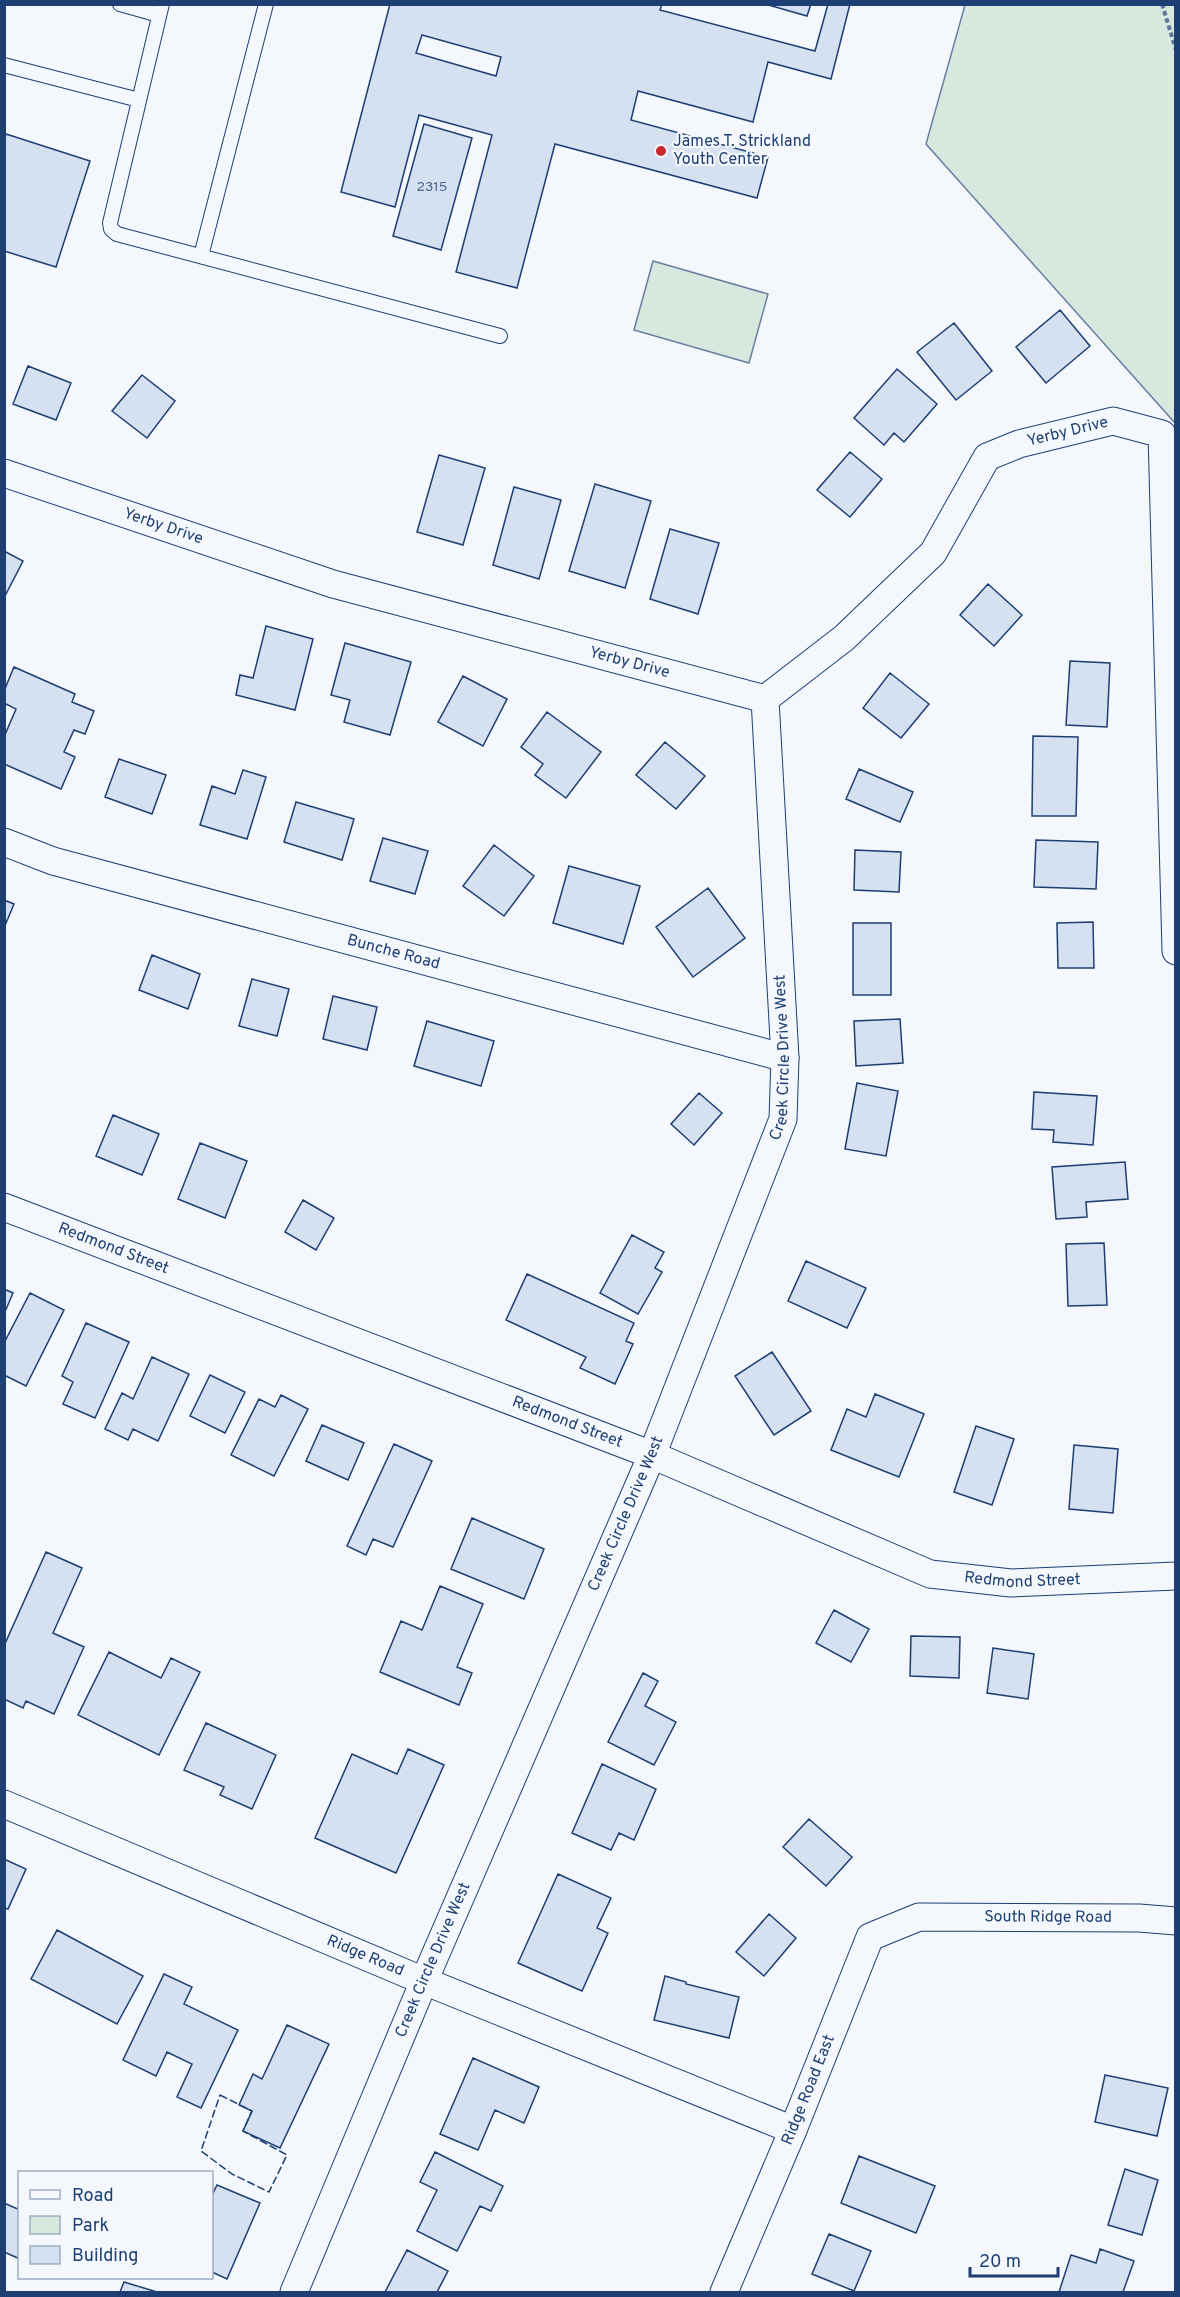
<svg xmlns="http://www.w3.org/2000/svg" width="1180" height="2297" font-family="Overpass,sans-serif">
  <rect width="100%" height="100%" fill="#f4f7fb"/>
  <!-- green -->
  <path fill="#d7e8df" stroke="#687fa3" stroke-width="1.5" d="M 965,5 L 1175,5 L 1175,423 L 926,144 Z
    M 653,261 L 768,294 L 749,363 L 634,330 Z"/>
  <!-- building -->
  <path fill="#d5e0f0" stroke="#1d3f73" stroke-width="1.5" fill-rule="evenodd" d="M 390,4 L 662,4 L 660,10 L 815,51 L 828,4 L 850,4 L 831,79 L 768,62 L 753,122 L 638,91 L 631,120 L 768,157 L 757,198 L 555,144 L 517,288 L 456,272 L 492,135 L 419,115 L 395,207 L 341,192 ZM 422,35 L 501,57 L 496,76 L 416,53 Z
    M 765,4 L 811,4 L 807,16 Z
    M 424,124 L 472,138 L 441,250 L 393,236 Z
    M 6,134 L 90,161 L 56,267 L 4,251 L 4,140 Z
    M 1060,310 L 1090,346 L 1046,383 L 1016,347 Z
    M 954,323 L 992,371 L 956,400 L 917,352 Z
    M 28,366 L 71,383 L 56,420 L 13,404 Z
    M 897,369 L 937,404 L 904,442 L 894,433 L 884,445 L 854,418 Z
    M 142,375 L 175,401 L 147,438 L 112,411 Z
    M 850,452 L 882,479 L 850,517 L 817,490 Z
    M 439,455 L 485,468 L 463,545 L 417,532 Z
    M 595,484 L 651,501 L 625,588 L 569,571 Z
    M 514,487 L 561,500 L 539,579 L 493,565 Z
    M 670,529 L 719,543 L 698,614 L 650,599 Z
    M 4,551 L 23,561 L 6,594 L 4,593 Z
    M 988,584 L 1022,615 L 994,646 L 960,615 Z
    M 266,626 L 313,639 L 295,710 L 236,695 L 240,675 L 253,678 Z
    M 345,643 L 411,662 L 390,735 L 344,722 L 350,700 L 331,695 Z
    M 1070,661 L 1110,663 L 1107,727 L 1066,725 Z
    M 14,667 L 75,694 L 72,702 L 94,711 L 85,734 L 74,730 L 64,752 L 75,757 L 61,789 L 4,764 L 4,737 L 16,709 L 4,703 L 4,691 Z
    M 890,673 L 929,704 L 901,738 L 863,708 Z
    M 463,676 L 507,699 L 483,746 L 438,722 Z
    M 547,712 L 601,752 L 566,798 L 535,775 L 543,764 L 521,747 Z
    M 1033,736 L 1078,737 L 1076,816 L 1032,816 Z
    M 665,742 L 705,776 L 676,809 L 636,775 Z
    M 119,759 L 166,775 L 152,814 L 105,797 Z
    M 859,769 L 913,792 L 900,822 L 846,799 Z
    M 243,770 L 266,777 L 247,839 L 200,825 L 212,786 L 235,794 Z
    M 296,802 L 354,819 L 342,860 L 284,842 Z
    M 383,838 L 428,851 L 415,894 L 370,881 Z
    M 1036,840 L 1098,842 L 1096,889 L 1034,887 Z
    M 494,845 L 534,876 L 504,916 L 463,886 Z
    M 855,850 L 901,852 L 899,892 L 854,890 Z
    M 569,866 L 640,886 L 623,944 L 553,923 Z
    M 708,888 L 745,938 L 693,977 L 656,927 Z
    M 4,900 L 14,904 L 4,928 Z
    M 1093,922 L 1094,968 L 1058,968 L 1057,923 Z
    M 853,923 L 891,923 L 891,995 L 853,995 Z
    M 152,955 L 200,974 L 188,1009 L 139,990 Z
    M 252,979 L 289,989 L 277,1036 L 239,1026 Z
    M 333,996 L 377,1007 L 367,1050 L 323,1039 Z
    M 900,1019 L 903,1063 L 856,1066 L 854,1021 Z
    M 427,1021 L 494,1041 L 481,1086 L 414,1066 Z
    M 857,1083 L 898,1091 L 886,1156 L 845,1149 Z
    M 1034,1092 L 1097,1096 L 1093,1145 L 1053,1142 L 1054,1130 L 1032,1129 Z
    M 699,1093 L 722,1113 L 694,1145 L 671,1124 Z
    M 113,1115 L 159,1134 L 142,1175 L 96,1156 Z
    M 200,1143 L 247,1161 L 225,1218 L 178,1199 Z
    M 1125,1162 L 1128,1199 L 1086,1202 L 1087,1217 L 1056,1219 L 1052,1167 Z
    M 303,1200 L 334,1218 L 316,1250 L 285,1232 Z
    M 632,1235 L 664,1252 L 655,1268 L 662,1272 L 638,1314 L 600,1293 Z
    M 1104,1243 L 1107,1305 L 1068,1306 L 1066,1244 Z
    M 806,1261 L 866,1288 L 847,1328 L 788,1301 Z
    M 527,1274 L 634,1323 L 626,1341 L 633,1344 L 615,1384 L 580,1368 L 586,1357 L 506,1320 Z
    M 4,1289 L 13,1293 L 4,1314 Z
    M 30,1293 L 64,1310 L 26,1386 L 4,1375 L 4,1343 Z
    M 86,1323 L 129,1342 L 95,1418 L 63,1404 L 73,1382 L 62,1376 Z
    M 772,1352 L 811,1411 L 774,1435 L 735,1376 Z
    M 152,1357 L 189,1374 L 158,1441 L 133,1429 L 128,1440 L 105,1429 L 122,1393 L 133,1399 Z
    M 210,1375 L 245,1392 L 225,1433 L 190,1416 Z
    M 875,1394 L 924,1414 L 899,1477 L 831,1450 L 847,1409 L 866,1417 Z
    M 281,1395 L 308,1409 L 274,1476 L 231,1455 L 259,1399 L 275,1407 Z
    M 322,1425 L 364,1443 L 348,1480 L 306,1461 Z
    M 976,1426 L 1014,1439 L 992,1505 L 954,1492 Z
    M 394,1444 L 432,1461 L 393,1547 L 373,1539 L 366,1555 L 347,1546 Z
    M 1074,1445 L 1118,1449 L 1113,1513 L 1069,1509 Z
    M 472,1518 L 544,1549 L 524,1599 L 451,1569 Z
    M 46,1552 L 82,1568 L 53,1633 L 84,1647 L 54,1714 L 26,1701 L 23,1708 L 4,1699 L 4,1646 Z
    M 440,1586 L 483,1604 L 457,1667 L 472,1673 L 459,1705 L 380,1672 L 401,1621 L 422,1630 Z
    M 834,1610 L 869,1629 L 851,1662 L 816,1643 Z
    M 911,1636 L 960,1637 L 959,1678 L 910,1676 Z
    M 993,1648 L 1034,1654 L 1028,1699 L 987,1693 Z
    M 109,1652 L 161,1678 L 171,1658 L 200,1672 L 159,1755 L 78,1715 Z
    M 643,1673 L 658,1681 L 645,1706 L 676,1722 L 654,1765 L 608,1742 Z
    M 206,1723 L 276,1755 L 252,1809 L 220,1795 L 224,1787 L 184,1770 Z
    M 408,1749 L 444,1765 L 396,1873 L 315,1838 L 352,1754 L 397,1774 Z
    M 602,1764 L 656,1789 L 634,1840 L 619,1833 L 611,1850 L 572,1833 Z
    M 809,1819 L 852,1857 L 826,1886 L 783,1847 Z
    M 4,1859 L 26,1869 L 8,1909 L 4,1908 Z
    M 558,1874 L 611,1898 L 597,1928 L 608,1933 L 582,1991 L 518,1963 Z
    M 769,1914 L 796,1938 L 764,1976 L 736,1952 Z
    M 57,1930 L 143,1976 L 117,2024 L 31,1979 Z
    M 164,1974 L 192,1987 L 184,2004 L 238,2030 L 201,2108 L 177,2097 L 192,2064 L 167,2052 L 156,2076 L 123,2060 Z
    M 665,1976 L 686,1982 L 686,1984 L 739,1997 L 729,2038 L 654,2020 Z
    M 287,2025 L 329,2044 L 280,2148 L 243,2131 L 252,2111 L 239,2105 L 253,2074 L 262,2079 Z
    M 473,2058 L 539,2087 L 524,2123 L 495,2110 L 478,2150 L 440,2134 Z
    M 1105,2075 L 1168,2088 L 1157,2136 L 1095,2122 Z
    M 435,2152 L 503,2186 L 491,2211 L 480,2206 L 457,2251 L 417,2231 L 437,2190 L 420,2182 Z
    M 859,2156 L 935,2186 L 916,2233 L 841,2203 Z
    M 1125,2169 L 1158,2180 L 1142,2235 L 1108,2225 Z
    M 217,2185 L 260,2203 L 227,2279 L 212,2272 L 212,2192 L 213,2193 Z
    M 4,2203 L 20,2210 L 20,2259 L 4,2252 Z
    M 829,2234 L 871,2251 L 854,2291 L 812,2274 Z
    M 1100,2249 L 1134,2261 L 1123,2292 L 1059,2292 L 1071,2255 L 1096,2263 Z
    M 407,2250 L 448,2271 L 437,2292 L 385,2292 Z
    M 124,2282 L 157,2292 L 120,2292 Z"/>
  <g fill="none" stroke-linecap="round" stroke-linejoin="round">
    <defs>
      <path id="service" d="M 120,4 L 159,15
        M 162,4 L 110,223 L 111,229 L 117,234 L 500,336
        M 4,65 L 139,100
        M 201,256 L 266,4"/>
      <g id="minor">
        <path id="s1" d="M 4,473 L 333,584 L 765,699 L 844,638 L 933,553 L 987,457 L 1019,444 L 1113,421 L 1162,434 L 1176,951"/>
        <path id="s2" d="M 4,842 L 53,861 L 785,1058"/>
        <path id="s3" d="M 4,1207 L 652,1455 L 930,1574 L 1011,1583 L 1176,1576"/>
        <path id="s4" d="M 4,1804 L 424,1981 L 793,2130"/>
        <path id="s5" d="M 294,2292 L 424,1981 L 652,1455 L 783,1119 L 785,1058 L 765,699"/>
        <path id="s6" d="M 724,2292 L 793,2130 L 870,1937 L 919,1917 L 1139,1918 L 1176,1921"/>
      </g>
    </defs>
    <!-- service casing -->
    <use href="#service" stroke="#1d3f73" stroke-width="16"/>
    <!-- minor casing -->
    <use href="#minor" stroke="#1d3f73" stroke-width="29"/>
    <!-- path -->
    <path stroke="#5e769c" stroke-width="4" stroke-dasharray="4.5 3" stroke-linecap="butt" d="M 1162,4 L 1176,50"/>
    <!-- service -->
    <use href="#service" stroke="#f4f7fb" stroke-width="14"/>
    <!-- minor -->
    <use href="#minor" stroke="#f4f7fb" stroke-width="27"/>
    <!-- fence -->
    <path stroke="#1d3f73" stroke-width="1.5" stroke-dasharray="8 3" stroke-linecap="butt" d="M 220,2095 L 252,2111 L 243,2131 L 287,2155 L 269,2192 L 232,2174 L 201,2151 Z"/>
  </g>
  <!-- markers -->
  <circle fill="#c62828" stroke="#f4f7fb" stroke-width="2" cx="661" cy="151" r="6"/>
  <g text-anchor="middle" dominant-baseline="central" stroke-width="4.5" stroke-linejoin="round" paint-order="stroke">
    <!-- number labels -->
    <g font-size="14" fill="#4b6792">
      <text x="432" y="187">2315</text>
    </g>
    <!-- poi labels -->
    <g font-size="16" fill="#1d3f73" stroke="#f4f7fb" text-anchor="start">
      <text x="673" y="142">James T. Strickland<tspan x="673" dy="18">Youth Center</tspan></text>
    </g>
    <!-- street labels -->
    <g font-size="16" fill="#1d3f73" stroke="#f4f7fb">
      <text stroke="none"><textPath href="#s1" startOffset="1212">Yerby Drive</textPath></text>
      <text stroke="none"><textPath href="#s1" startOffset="168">Yerby Drive</textPath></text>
      <text stroke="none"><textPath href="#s1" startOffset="654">Yerby Drive</textPath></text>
      <text stroke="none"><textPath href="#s2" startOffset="405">Bunche Road</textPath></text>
      <text stroke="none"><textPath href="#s5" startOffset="1332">Creek Circle Drive West</textPath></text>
      <text stroke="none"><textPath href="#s3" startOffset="117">Redmond Street</textPath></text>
      <text stroke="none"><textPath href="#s3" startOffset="603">Redmond Street</textPath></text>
      <text stroke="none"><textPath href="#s5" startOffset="846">Creek Circle Drive West</textPath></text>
      <text stroke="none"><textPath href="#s3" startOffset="1089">Redmond Street</textPath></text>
      <text stroke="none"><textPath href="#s6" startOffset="566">South Ridge Road</textPath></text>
      <text stroke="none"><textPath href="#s4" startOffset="392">Ridge Road</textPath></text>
      <text stroke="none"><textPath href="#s5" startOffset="360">Creek Circle Drive West</textPath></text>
      <text stroke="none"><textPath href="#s6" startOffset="219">Ridge Road East</textPath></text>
    </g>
  </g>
  <!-- border -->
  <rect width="1180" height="2297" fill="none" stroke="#1d3f73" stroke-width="12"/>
  <!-- legend -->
  <rect x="18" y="2171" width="195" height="108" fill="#f4f7fb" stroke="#9eadc5" stroke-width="1.5"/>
  <rect x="30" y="2190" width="30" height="9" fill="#f4f7fb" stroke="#9eadc5" stroke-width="1.5"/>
  <text x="72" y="2201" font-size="18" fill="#1d3f73">Road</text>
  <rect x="30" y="2216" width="30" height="18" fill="#d7e8df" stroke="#9eadc5" stroke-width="1.5"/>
  <text x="72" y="2231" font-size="18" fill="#1d3f73">Park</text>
  <rect x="30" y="2246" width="30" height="18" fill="#d5e0f0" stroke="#9eadc5" stroke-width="1.5"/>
  <text x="72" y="2261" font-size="18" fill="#1d3f73">Building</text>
  <!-- scale -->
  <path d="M970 2267v9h88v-9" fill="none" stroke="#1d3f73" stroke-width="3"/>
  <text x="979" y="2267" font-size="18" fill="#1d3f73" stroke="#f4f7fb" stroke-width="4.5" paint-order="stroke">20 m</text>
</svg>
